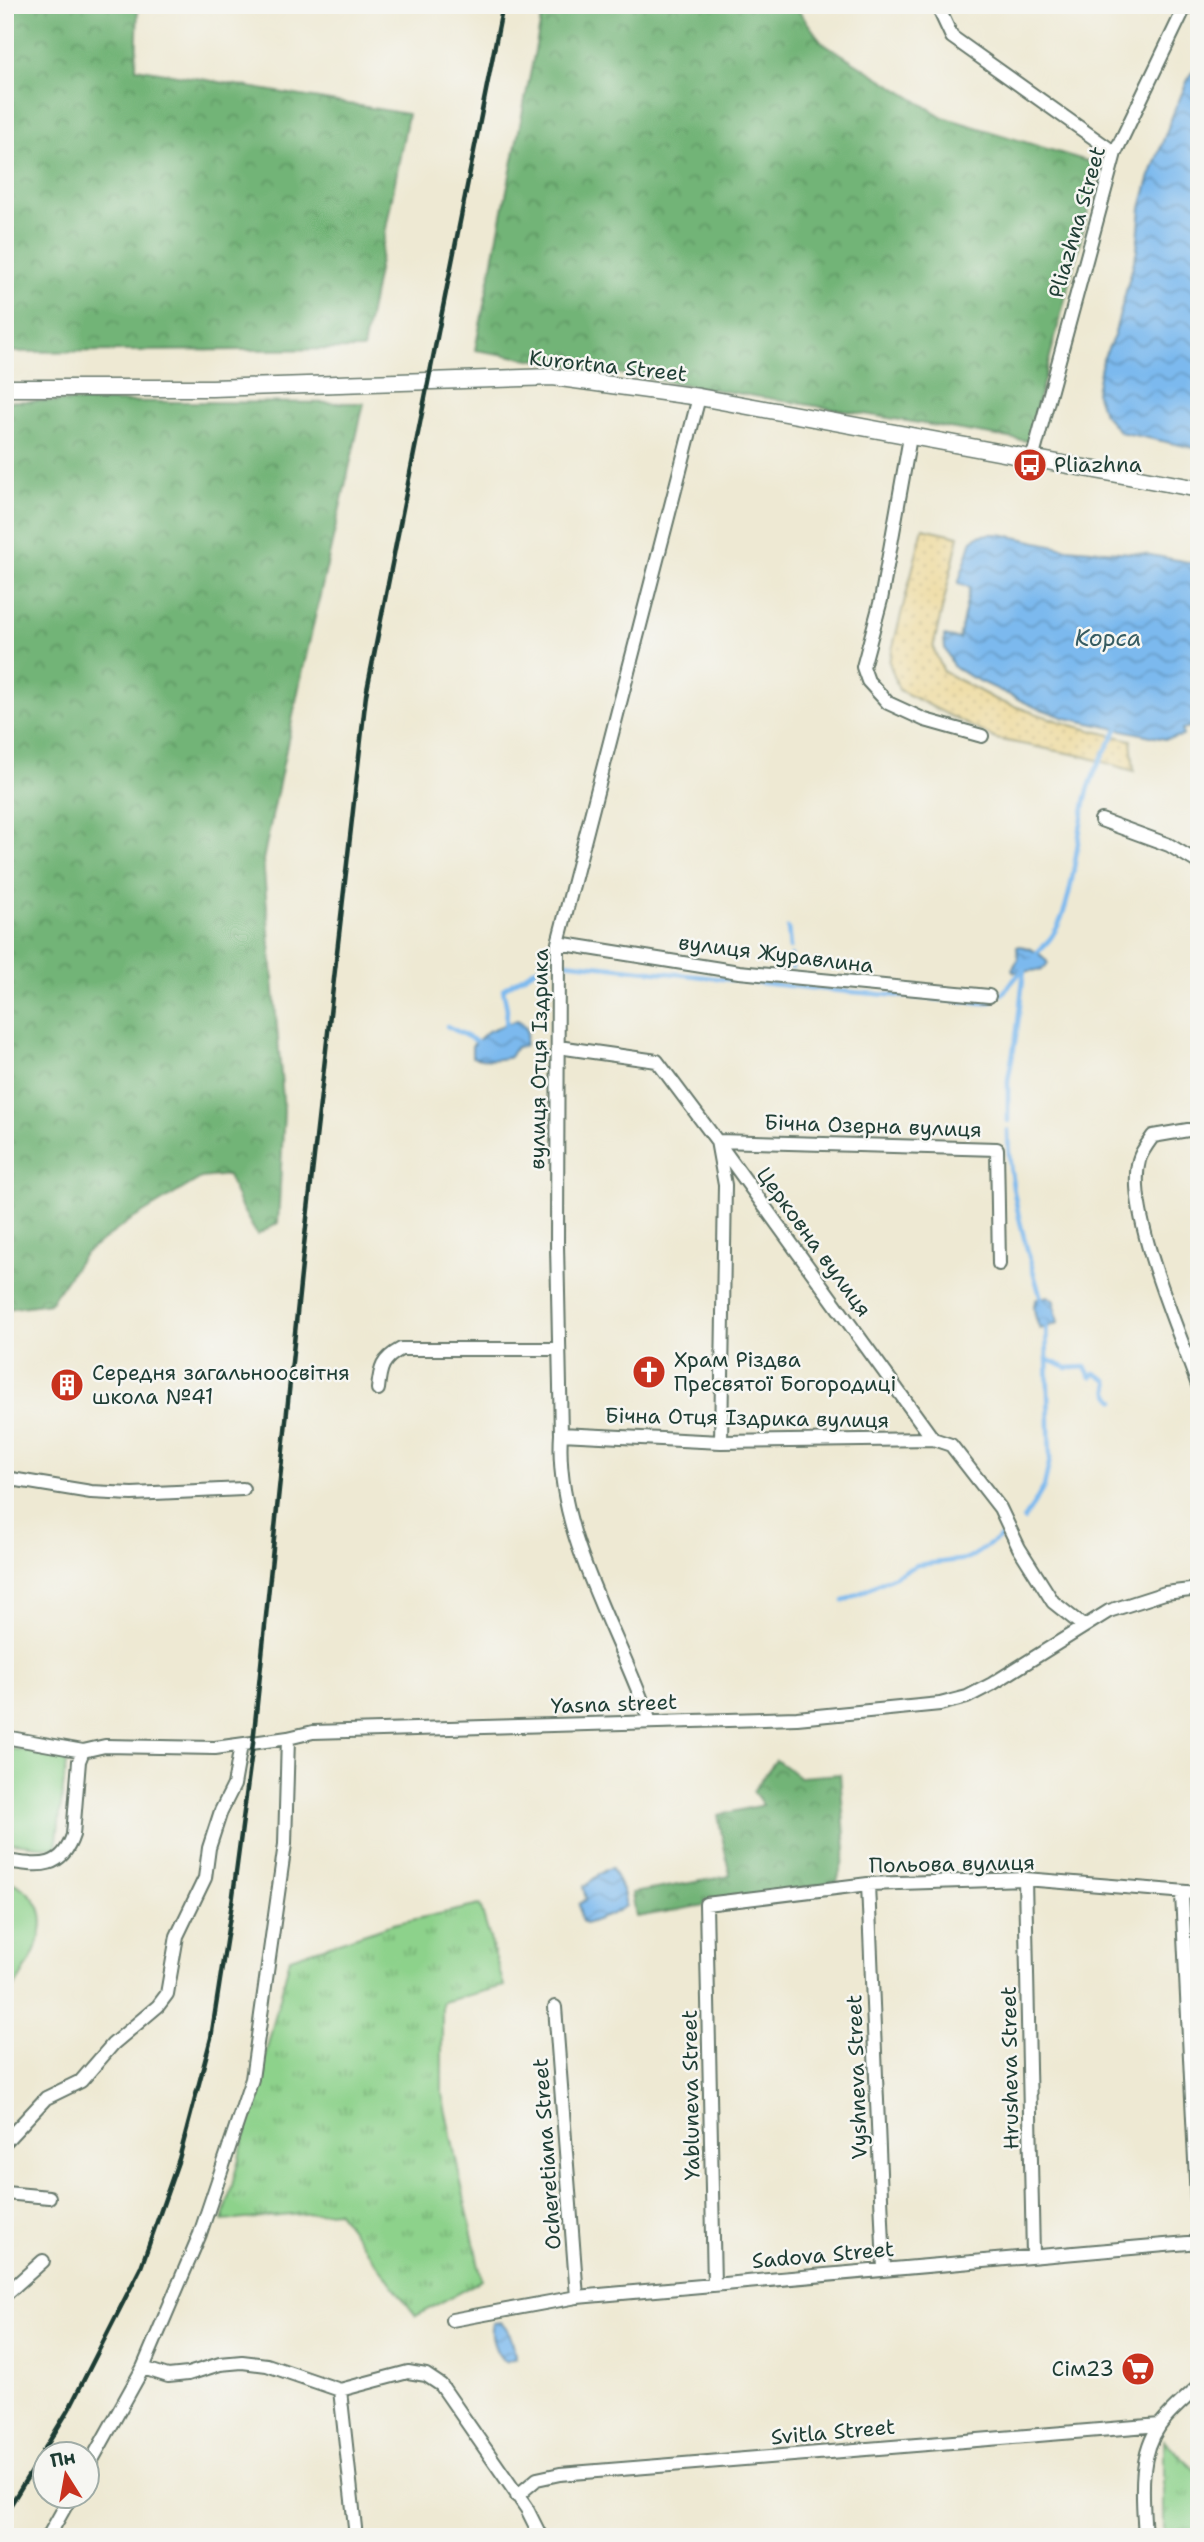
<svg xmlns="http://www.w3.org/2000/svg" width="1204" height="2542" font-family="'Shantell Sans',sans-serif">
  <defs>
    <pattern id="grass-tufts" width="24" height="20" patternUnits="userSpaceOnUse" patternTransform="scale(1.75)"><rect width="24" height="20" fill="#8dd28b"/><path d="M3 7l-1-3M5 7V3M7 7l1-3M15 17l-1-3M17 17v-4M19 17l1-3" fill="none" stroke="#73ac72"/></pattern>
    <pattern id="forest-crowns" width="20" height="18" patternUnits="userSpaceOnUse" patternTransform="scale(1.75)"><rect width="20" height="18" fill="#72b477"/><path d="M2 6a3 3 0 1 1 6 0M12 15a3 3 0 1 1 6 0" fill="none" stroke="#5d9462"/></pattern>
    <pattern id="sand-dots" width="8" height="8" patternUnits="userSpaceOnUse" patternTransform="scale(1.75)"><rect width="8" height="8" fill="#eeda9e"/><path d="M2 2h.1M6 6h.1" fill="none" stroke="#ccbc89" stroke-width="1.8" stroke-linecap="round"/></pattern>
    <pattern id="water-waves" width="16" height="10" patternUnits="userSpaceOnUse" patternTransform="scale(1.75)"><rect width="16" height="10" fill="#7cb9ee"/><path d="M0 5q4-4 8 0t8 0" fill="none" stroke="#6598c2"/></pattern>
  </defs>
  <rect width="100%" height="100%" fill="#f6f6f2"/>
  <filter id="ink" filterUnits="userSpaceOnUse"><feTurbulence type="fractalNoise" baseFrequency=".0143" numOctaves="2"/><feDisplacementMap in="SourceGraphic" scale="14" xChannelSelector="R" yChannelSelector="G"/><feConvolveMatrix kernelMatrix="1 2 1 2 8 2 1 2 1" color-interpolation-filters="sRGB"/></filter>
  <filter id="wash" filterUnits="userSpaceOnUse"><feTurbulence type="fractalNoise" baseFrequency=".00686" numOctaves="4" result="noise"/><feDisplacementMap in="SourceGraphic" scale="28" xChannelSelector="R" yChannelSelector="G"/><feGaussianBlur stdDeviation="1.57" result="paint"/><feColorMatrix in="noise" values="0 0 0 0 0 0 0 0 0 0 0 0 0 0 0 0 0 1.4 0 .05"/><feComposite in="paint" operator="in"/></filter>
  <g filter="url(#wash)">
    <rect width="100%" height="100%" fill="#eee9d3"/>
    <!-- grass -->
    <path fill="url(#grass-tufts)" stroke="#568860" stroke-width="2" d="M 480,1905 L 504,1986 L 442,2002 L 442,2094 L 482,2280 L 416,2316 L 337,2211 L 223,2221 L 290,1958 L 393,1924 Z
      M 1164,2440 L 1199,2474 L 1199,2537 L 1164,2537 Z"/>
    <!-- forest -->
    <path fill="url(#forest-crowns)" stroke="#487856" stroke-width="2" d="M 5,5 L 138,5 L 136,68 L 408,114 L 363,349 L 5,352 Z
      M 544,5 L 794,5 L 822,42 L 943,117 L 1100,165 L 1028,441 L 475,350 Z
      M 5,401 L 364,403 L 299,687 L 263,860 L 284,1111 L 278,1223 L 257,1235 L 240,1205 L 228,1175 L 201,1178 L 128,1222 L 84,1254 L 50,1303 L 5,1309 Z
      M 776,1760 L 800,1777 L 840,1774 L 846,1849 L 837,1882 L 636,1917 L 632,1893 L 730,1876 L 718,1815 L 763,1805 L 753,1791 Z"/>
    <!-- sand -->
    <path fill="url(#sand-dots)" stroke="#868c69" stroke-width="2" d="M 923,528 L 959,536 L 933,648 L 944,672 L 996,700 L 1070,725 L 1131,740 L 1134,771 L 1083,756 L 996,739 L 899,690 L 889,662 Z"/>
    <!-- pitch -->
    <path fill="#8dd28b" stroke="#568860" stroke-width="2" d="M 5,1748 L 67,1755 L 56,1848 L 5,1842 Z
      M 5,1879 C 73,1906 31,1961 5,2002 Z"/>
    <!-- water -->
    <path fill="url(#water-waves)" stroke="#4e7b91" stroke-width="2" d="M 1199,64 L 1199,449 L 1120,432 L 1103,413 L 1096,392 L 1102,361 L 1114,336 L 1137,250 L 1141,208 L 1149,179 L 1173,114 L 1190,75 Z
      M 989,534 L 1000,534 L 1065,548 L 1145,554 L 1199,564 L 1199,725 L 1182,729 L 1183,736 L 1165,739 L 1066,718 L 1035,707 L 967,675 L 953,666 L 945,648 L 944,636 L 959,639 L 970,587 L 958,584 L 972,540 L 978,536 Z
      M 1017,946 C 1027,946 1044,954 1048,964 L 1041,970 L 1014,972 L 1012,969 L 1018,960 Z
      M 517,1020 C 529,1025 528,1035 524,1046 L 516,1047 L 510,1057 C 498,1060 485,1061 472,1057 L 472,1046 L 488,1031 Z
      M 1048,1296 L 1054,1301 L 1058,1323 L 1040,1329 C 1037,1323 1031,1306 1036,1300 C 1037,1298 1046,1297 1048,1296 Z
      M 612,1868 L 623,1892 L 626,1906 L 610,1915 L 585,1924 L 581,1920 L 579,1904 L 586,1899 L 583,1887 L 607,1869 Z
      M 501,2322 C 510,2330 515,2346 515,2358 L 505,2362 C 495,2353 489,2335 493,2323 Z"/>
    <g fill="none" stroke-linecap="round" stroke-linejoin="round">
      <!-- stream -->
      <path stroke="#7cb9ee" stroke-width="4.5" d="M 788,928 L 790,948
        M 791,956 L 792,968
        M 1034,956 C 1040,949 1047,944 1052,936 C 1075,904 1076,834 1087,794 C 1094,769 1107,748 1119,726
        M 564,962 L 828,990 L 986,1003 L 993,1001
        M 1002,994 L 1024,968
        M 447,1026 L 480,1043
        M 506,1026 L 507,1009 L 503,989 L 550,960
        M 1008,1121 L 1008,1080 L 1017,1031 L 1024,970
        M 1008,1130 C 1008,1189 1026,1246 1042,1302
        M 1048,1360 L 1067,1368 L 1085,1367 L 1091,1377 L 1095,1373 L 1108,1381 L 1109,1393 L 1115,1401
        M 1024,1520 L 1044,1487 L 1050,1459 L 1046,1324
        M 844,1601 L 917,1565 L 968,1559 L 1001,1537"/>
    </g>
  </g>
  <g filter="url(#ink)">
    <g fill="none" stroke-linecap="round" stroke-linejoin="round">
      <defs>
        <path id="street" d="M 937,5 L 952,37 L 1115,153
          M 910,437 L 881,600 L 863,667 L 868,681 L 888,703 L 925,720 L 982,736
          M 1032,460 L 1115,153 L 1186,5
          M 1101,820 L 1169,845 L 1199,863
          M 558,943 L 739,972 L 989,996
          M 558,1047 L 657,1061 L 717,1141 L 725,1185 L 721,1442
          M 1199,1131 L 1188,1130 L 1153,1136 C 1148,1143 1141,1152 1139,1160 C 1125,1213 1181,1335 1199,1388
          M 717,1141 L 933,1439 L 951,1445 L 1000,1508 L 1019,1548 L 1053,1602 L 1083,1626
          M 717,1141 L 997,1149 L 999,1264
          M 378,1389 C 380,1368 382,1359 401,1349 L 559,1349
          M 561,1434 L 721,1442 L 933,1439
          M 5,1478 L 91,1492 L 132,1494 L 243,1489
          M 650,1722 C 619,1631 554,1533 561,1434 L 557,1245 L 558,943 L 699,397
          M 5,1737 L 83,1751 L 105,1746 L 215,1748 L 288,1738 L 313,1732 L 797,1718 L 940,1704 L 967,1697 L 992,1684 L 1109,1611 L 1165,1593 L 1199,1589
          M 5,1861 C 36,1865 61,1872 73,1835 L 79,1761 L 83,1751
          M 1025,1879 L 1033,2255
          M 868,1884 L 884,2269
          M 1182,1894 L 1199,2242
          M 555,2007 L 577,2297
          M 5,2142 L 46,2098 L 81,2081 L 113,2044 L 158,2006 L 167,1994 L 177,1936 L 205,1878 L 209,1848 L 221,1811 L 234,1785 L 241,1745
          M 5,2193 L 49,2197
          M 714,2285 L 706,1904 L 868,1884 L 1025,1879 L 1199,1893
          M 5,2295 L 43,2261
          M 452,2320 L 577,2297 L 1199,2242
          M 143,2368 L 168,2376 L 188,2374 L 220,2364 L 242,2362 L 267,2365 L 340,2390 L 408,2372 L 426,2375 L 441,2385 L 527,2509 L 541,2537
          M 340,2390 L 356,2537
          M 88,2467 L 143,2368 L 200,2234 L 252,2079 L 285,1844 L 288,1738
          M 517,2496 L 537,2479 L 560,2474 L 1160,2425
          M 48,2537 L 71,2496
          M 1145,2537 C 1143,2500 1137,2457 1160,2425 C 1170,2411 1186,2398 1199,2386"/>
        <path id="secondary" d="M 5,388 L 212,388 L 553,377 L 699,397 L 1199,489"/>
      </defs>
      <!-- street casing -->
      <use href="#street" stroke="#67796c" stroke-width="16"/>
      <!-- secondary casing -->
      <use href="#secondary" stroke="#67796c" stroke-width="19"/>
      <!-- street -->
      <use href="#street" stroke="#fff" stroke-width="12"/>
      <!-- secondary -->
      <use href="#secondary" stroke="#fff" stroke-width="16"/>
      <!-- rail -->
      <path stroke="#1f3d34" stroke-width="4.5" d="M 5,2514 L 69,2409 L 141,2267 L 179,2159 L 211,2038 L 232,1903 L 253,1743 L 304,1245 L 366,695 L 503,5"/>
    </g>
  </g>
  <!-- icons -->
  <defs>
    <symbol id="bus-disc" viewBox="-11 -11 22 22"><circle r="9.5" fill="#c8321e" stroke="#f6f6f2"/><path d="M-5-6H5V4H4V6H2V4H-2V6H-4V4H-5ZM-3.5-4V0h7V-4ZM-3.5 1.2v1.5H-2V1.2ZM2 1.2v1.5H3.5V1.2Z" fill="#fff"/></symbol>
    <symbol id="church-disc" viewBox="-11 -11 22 22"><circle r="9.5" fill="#c8321e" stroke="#f6f6f2"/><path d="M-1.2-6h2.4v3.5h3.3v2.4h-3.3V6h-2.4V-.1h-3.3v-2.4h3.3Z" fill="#fff"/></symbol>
    <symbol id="building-disc" viewBox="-11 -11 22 22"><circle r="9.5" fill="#c8321e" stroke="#f6f6f2"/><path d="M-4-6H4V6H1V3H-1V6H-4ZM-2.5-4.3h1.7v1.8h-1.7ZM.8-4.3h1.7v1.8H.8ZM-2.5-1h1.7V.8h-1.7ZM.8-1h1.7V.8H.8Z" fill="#fff"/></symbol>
    <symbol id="supermarket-disc" viewBox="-11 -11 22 22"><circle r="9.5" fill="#c8321e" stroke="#f6f6f2"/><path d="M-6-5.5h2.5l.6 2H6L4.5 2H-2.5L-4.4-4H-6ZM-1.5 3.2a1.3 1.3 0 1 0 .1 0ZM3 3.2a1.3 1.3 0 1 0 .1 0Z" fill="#fff"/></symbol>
  </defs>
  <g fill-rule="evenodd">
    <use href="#bus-disc" x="1011" y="446" width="38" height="38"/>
    <use href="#church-disc" x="630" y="1353" width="38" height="38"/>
    <use href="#building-disc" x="48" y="1366" width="38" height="38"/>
    <use href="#supermarket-disc" x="1119" y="2350" width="38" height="38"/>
  </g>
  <g text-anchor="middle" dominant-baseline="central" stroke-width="5" stroke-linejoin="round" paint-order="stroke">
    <!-- street labels -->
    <g font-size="21" fill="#1f3d34" stroke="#f6f6f2">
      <text transform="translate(1077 222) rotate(-74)">Pliazhna Street</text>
      <text transform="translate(608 366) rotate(6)">Kurortna Street</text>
      <text transform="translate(776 954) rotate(7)">вулиця Журавлина</text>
      <text transform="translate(539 1059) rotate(-89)">вулиця Отця Іздрика</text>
      <text transform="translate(873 1126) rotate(2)">Бічна Озерна вулиця</text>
      <text transform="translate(814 1242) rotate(54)">Церковна вулиця</text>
      <text transform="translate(747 1418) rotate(1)">Бічна Отця Іздрика вулиця</text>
      <text transform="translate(614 1704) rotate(-2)">Yasna street</text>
      <text transform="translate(952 1864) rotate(-1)">Польова вулиця</text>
      <text transform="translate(1010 2068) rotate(-91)">Hrusheva Street</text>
      <text transform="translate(857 2077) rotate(-92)">Vyshneva Street</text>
      <text transform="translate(691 2095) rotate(-91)">Yabluneva Street</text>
      <text transform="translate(547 2154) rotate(-94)">Ocheretiana Street</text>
      <text transform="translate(823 2255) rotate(-5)">Sadova Street</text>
      <text transform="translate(833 2432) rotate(-5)">Svitla Street</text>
    </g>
    <!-- poi labels -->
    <g font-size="21" fill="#1f3d34" stroke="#f6f6f2" text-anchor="start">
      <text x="1054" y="465">Pliazhna</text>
      <text x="674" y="1360">Храм Різдва<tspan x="674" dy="24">Пресвятої Богородиці</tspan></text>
      <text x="92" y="1373">Середня загальноосвітня<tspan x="92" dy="24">школа №41</tspan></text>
      <text x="1114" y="2369" text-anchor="end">Сім23</text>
    </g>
    <!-- water labels -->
    <g font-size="23" font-style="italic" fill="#365c62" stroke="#f6f6f2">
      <text x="1108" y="638">Корса</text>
    </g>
  </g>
  <!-- margin -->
  <rect width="1204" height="2542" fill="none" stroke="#f6f6f2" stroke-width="28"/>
  <!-- north arrow -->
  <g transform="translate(66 2475) rotate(349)"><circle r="33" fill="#f6f6f2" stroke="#a0aca6" stroke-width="2"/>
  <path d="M0-5L12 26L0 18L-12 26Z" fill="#c8321e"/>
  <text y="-10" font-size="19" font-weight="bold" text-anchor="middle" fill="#1f3d34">Пн</text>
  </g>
</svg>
